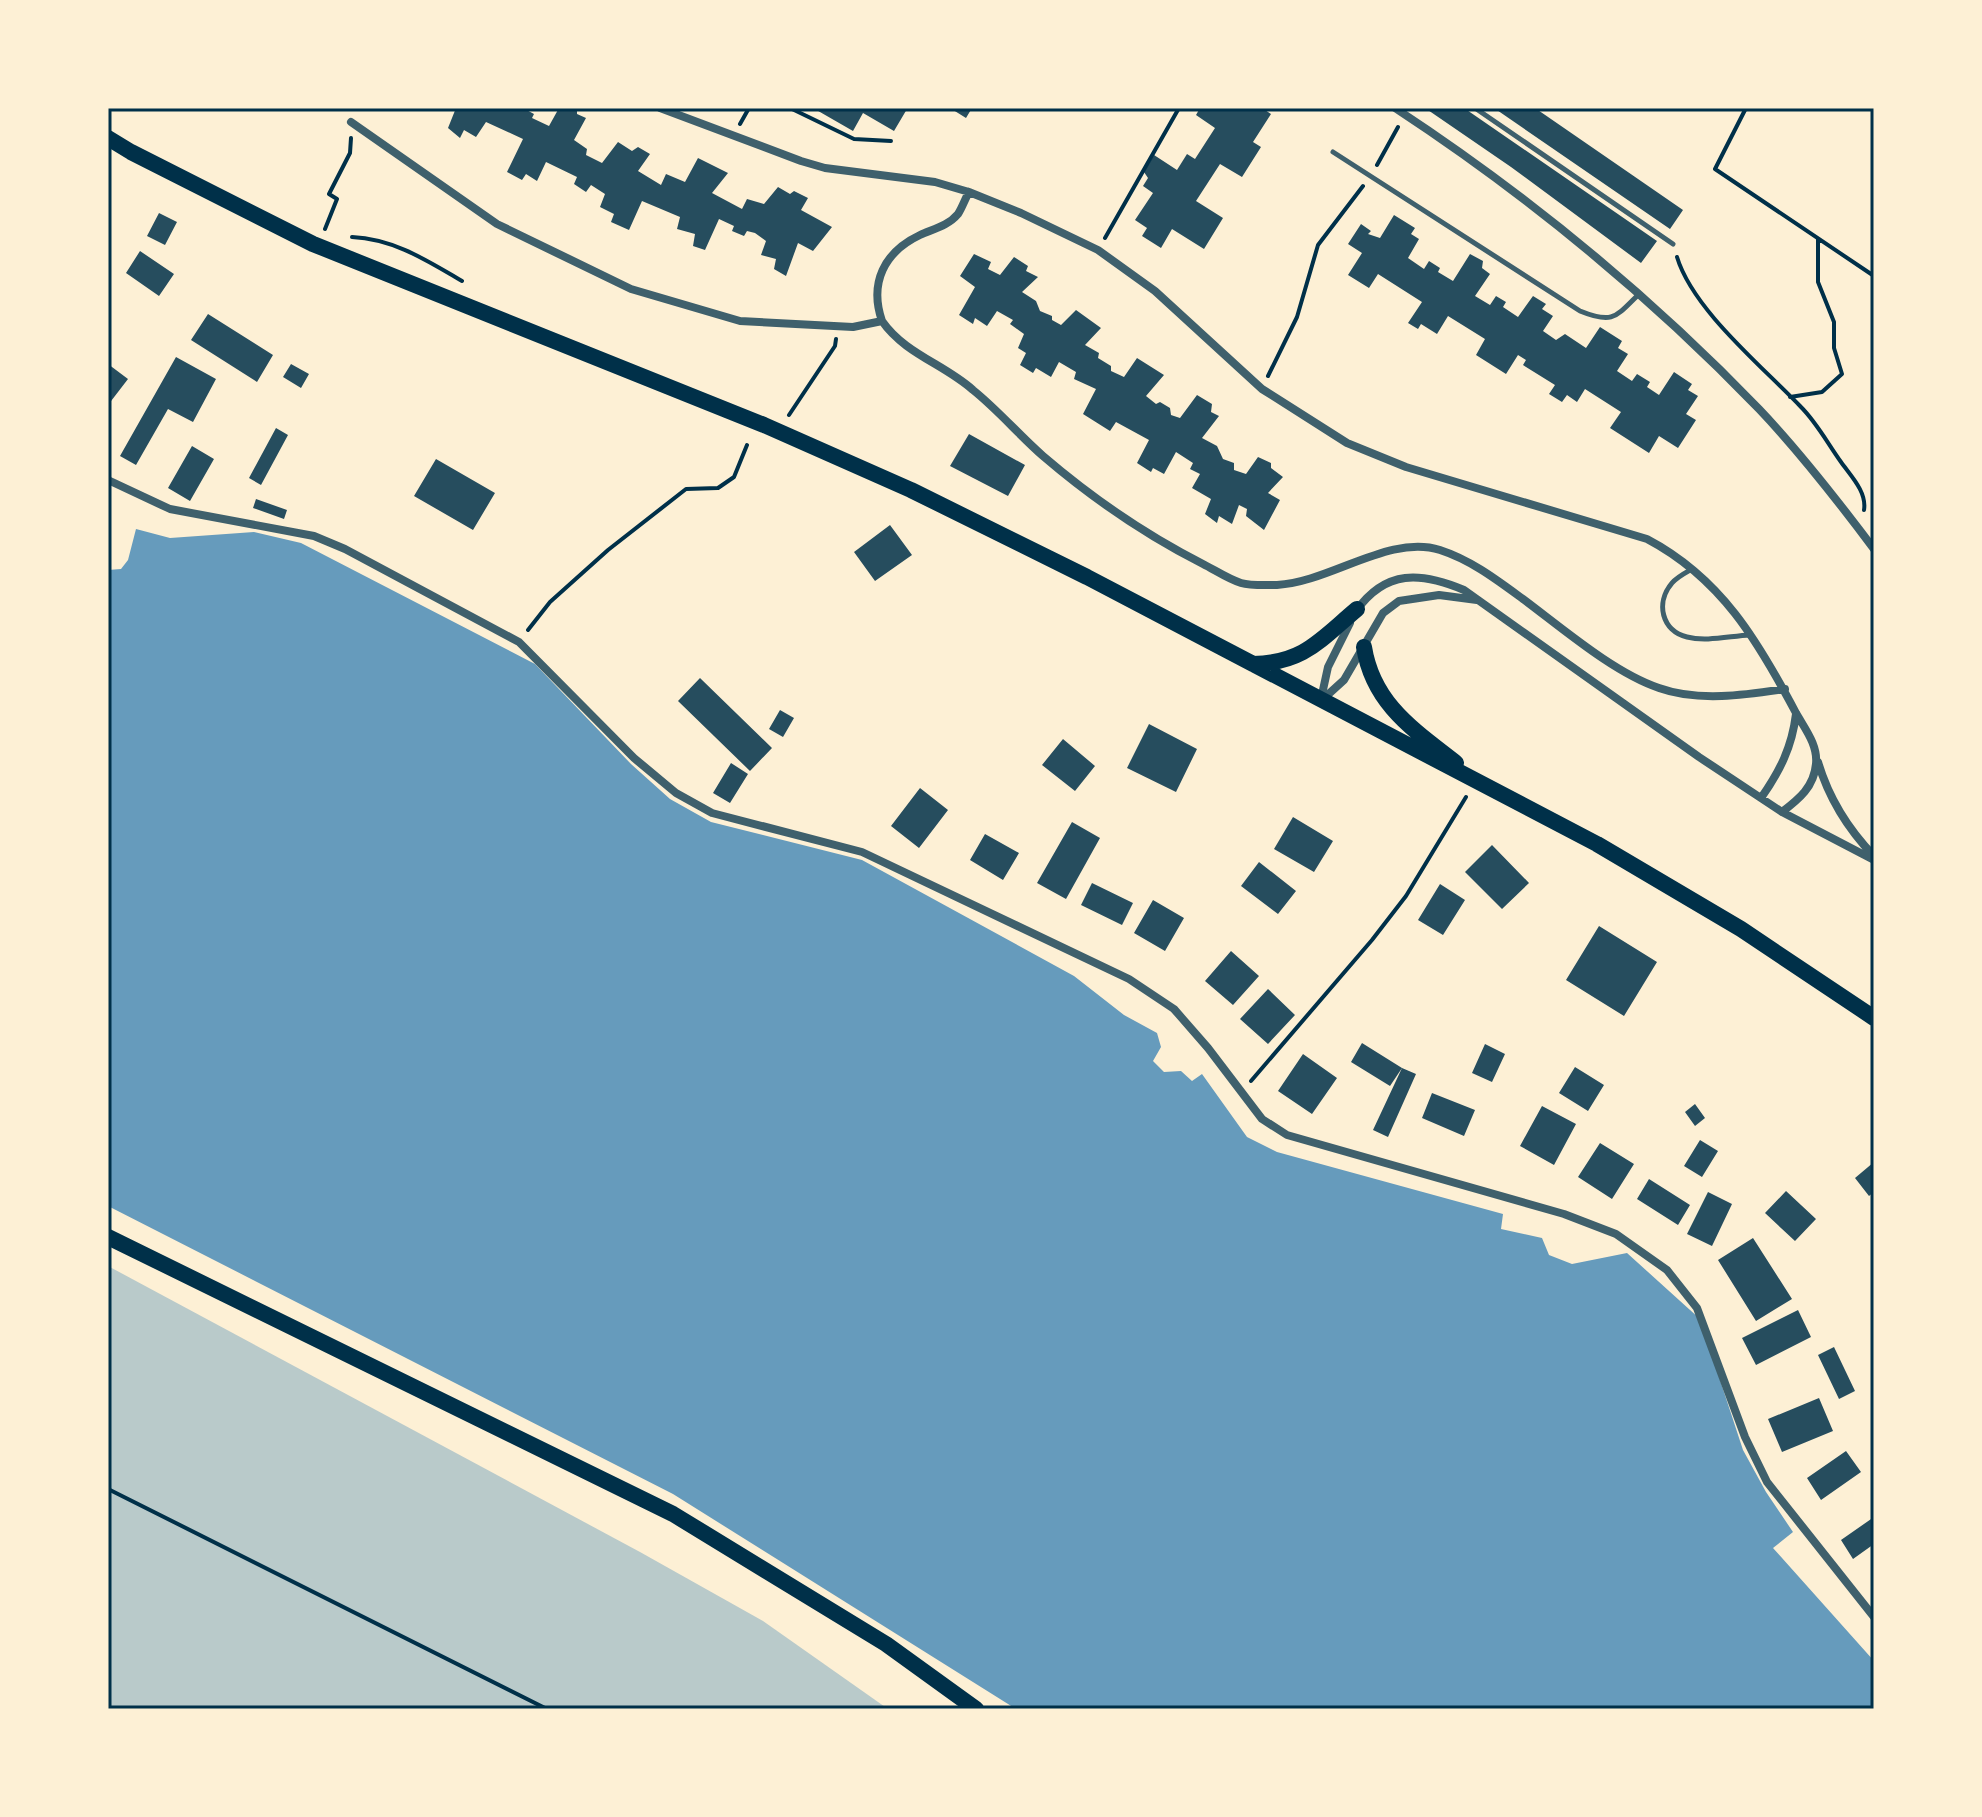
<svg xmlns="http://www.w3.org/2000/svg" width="1982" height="1817" font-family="Quicksand,sans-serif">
  <rect width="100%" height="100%" fill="#fdf0d5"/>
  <!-- green -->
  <path fill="#b9caca" d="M 108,1266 L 640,1552 L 763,1621 L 888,1709 L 108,1709 Z"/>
  <!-- water -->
  <path fill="#669bbc" d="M 136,529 L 170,538 L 254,532 L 301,543 L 535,664 L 631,764 L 670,799 L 711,822 L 862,860 L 1074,976 L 1124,1015 L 1157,1033 L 1161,1047 L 1153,1061 L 1164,1072 L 1181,1071 L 1192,1081 L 1202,1074 L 1247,1137 L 1277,1152 L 1503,1214 L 1501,1229 L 1542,1238 L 1549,1255 L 1572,1264 L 1627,1253 L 1700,1319 L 1743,1450 L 1766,1492 L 1793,1532 L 1773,1548 L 1874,1661 L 1874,1709 L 1016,1709 L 673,1494 L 108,1206 L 108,570 L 121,569 L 128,560 Z"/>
  <!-- building -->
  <path fill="#264d5e" d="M 456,108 L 523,108 L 534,114 L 532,118 L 549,126 L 559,108 L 574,108 L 577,109 L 577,114 L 586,118 L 574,140 L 587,149 L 586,155 L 602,163 L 618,142 L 632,151 L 638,147 L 650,154 L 638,171 L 661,185 L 666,174 L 685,182 L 698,158 L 728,173 L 712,193 L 742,209 L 747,199 L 764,204 L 778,187 L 790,194 L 794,191 L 808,198 L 801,210 L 832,227 L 813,251 L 798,243 L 786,276 L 774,269 L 776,259 L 761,255 L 766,241 L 755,233 L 747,231 L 744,236 L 732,231 L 734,226 L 719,219 L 705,250 L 693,246 L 695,234 L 677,229 L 680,217 L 642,201 L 629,230 L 611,222 L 614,214 L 600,207 L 605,194 L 591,185 L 586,192 L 574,184 L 577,177 L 546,162 L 537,181 L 526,174 L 522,180 L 507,172 L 523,139 L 486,122 L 476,137 L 464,130 L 460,138 L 448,128 Z
    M 813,108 L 906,108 L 907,109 L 894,131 L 863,113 L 853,131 Z
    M 950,108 L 972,108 L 966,118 Z
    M 1200,108 L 1262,108 L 1271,114 L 1253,142 L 1261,147 L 1242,177 L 1220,164 L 1196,201 L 1223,218 L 1204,249 L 1172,229 L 1161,248 L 1142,236 L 1147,228 L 1135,220 L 1153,193 L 1143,186 L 1148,178 L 1144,172 L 1154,155 L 1177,170 L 1187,154 L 1195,159 L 1215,128 L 1196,115 Z
    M 1425,108 L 1464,108 L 1657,241 L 1641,263 L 1511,167 Z
    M 1494,108 L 1535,108 L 1683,210 L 1670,229 Z
    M 159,213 L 177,222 L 165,245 L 147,236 Z
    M 1394,215 L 1415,228 L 1411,234 L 1419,239 L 1408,258 L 1424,269 L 1429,261 L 1440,268 L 1438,272 L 1453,281 L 1470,254 L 1483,261 L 1482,268 L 1490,274 L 1475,296 L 1490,305 L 1496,296 L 1506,302 L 1503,307 L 1518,317 L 1533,296 L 1546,304 L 1542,309 L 1553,316 L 1543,331 L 1556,340 L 1565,334 L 1586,348 L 1600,327 L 1622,341 L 1618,348 L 1628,354 L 1617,371 L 1632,381 L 1637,374 L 1650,382 L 1647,387 L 1659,395 L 1674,372 L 1692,384 L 1688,390 L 1698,396 L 1686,414 L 1696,420 L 1678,448 L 1659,436 L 1649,453 L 1610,428 L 1621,412 L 1585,389 L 1577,402 L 1567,395 L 1562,402 L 1549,394 L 1555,385 L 1523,365 L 1526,360 L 1518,355 L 1506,374 L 1476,355 L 1485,339 L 1448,316 L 1437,334 L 1421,324 L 1418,329 L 1408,323 L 1422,302 L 1378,274 L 1369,288 L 1348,275 L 1362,253 L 1348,244 L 1361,224 L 1371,231 L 1368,234 L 1380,238 Z
    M 140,251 L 174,274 L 159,296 L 126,273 Z
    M 974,254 L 991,262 L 988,269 L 1000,275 L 1014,257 L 1028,266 L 1026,271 L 1038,277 L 1022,292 L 1036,301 L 1040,311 L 1052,316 L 1052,320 L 1061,325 L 1076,310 L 1101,328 L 1085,345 L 1099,353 L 1098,358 L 1111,366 L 1111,371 L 1124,377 L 1137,358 L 1164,375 L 1146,396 L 1156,404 L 1160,402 L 1170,408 L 1171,415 L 1180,418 L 1197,395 L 1212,404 L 1211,412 L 1219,416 L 1202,438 L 1217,446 L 1223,459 L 1234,463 L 1234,470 L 1246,474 L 1258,457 L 1271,463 L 1271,468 L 1283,477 L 1268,493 L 1280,500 L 1264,530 L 1246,516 L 1247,509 L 1239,505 L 1232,524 L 1219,516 L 1217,523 L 1205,514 L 1211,499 L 1192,488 L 1200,474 L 1190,469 L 1193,463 L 1176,452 L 1164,474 L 1153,468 L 1151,472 L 1137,463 L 1149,440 L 1116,422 L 1110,431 L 1083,414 L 1096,389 L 1074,379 L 1076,372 L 1059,362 L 1051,377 L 1036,368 L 1033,373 L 1020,365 L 1026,353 L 1018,348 L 1024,334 L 1010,324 L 1013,320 L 997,311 L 987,326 L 975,318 L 973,324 L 959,315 L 975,287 L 960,276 Z
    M 208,314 L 273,355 L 257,382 L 191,340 Z
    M 176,357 L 216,379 L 193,422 L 168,409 L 136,465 L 120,456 Z
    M 108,364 L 128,379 L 108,405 Z
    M 291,364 L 309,374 L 301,388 L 283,377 Z
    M 276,428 L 288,435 L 261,485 L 249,478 Z
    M 969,434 L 1025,465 L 1008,496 L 950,466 Z
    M 192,446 L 214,459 L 190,501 L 168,488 Z
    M 436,459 L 495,493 L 473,530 L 414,496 Z
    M 256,499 L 287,510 L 284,519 L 253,508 Z
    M 890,525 L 912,555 L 875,581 L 854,552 Z
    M 700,678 L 772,748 L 750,771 L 678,701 Z
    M 780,710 L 794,718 L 783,737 L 769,729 Z
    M 1149,724 L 1197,749 L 1176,792 L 1127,768 Z
    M 1063,739 L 1095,766 L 1075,791 L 1042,765 Z
    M 731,763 L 748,774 L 730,803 L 713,793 Z
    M 920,788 L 948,810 L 919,848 L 891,826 Z
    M 1293,817 L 1333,841 L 1314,872 L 1274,849 Z
    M 1072,822 L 1100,838 L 1066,899 L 1037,883 Z
    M 985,834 L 1019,853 L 1003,880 L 970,860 Z
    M 1492,845 L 1529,883 L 1502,909 L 1465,872 Z
    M 1259,862 L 1296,891 L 1278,914 L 1241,886 Z
    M 1092,883 L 1133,903 L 1122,925 L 1081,905 Z
    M 1440,884 L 1465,900 L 1443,935 L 1418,920 Z
    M 1153,900 L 1184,918 L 1165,951 L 1134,933 Z
    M 1599,926 L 1657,962 L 1624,1016 L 1566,980 Z
    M 1231,951 L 1259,976 L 1233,1005 L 1205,981 Z
    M 1268,989 L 1295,1015 L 1268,1044 L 1240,1019 Z
    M 1362,1043 L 1402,1068 L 1390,1086 L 1351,1062 Z
    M 1485,1044 L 1505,1054 L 1492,1082 L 1472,1073 Z
    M 1303,1054 L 1337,1078 L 1312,1114 L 1278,1091 Z
    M 1575,1067 L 1604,1085 L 1588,1111 L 1559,1093 Z
    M 1402,1068 L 1416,1074 L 1388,1137 L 1373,1130 Z
    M 1432,1093 L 1475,1110 L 1464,1136 L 1422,1118 Z
    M 1695,1104 L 1705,1118 L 1695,1126 L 1685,1112 Z
    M 1542,1106 L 1576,1124 L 1554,1165 L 1520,1146 Z
    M 1700,1140 L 1718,1151 L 1702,1177 L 1684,1166 Z
    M 1600,1143 L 1634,1164 L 1612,1199 L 1578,1177 Z
    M 1874,1162 L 1874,1192 L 1869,1196 L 1855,1178 Z
    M 1649,1179 L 1690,1205 L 1678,1225 L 1637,1199 Z
    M 1786,1191 L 1816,1219 L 1795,1241 L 1765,1213 Z
    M 1708,1192 L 1732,1204 L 1712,1246 L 1687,1234 Z
    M 1753,1238 L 1792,1299 L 1756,1321 L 1718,1260 Z
    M 1798,1310 L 1811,1337 L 1756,1365 L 1742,1338 Z
    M 1834,1347 L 1855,1391 L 1839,1399 L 1818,1355 Z
    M 1819,1398 L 1833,1431 L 1782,1452 L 1768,1419 Z
    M 1846,1451 L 1861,1472 L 1821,1500 L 1807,1478 Z
    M 1874,1517 L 1874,1544 L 1853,1559 L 1841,1540 Z"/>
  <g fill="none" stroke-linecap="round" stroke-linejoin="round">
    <!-- path -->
    <path stroke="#003049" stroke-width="4" d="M 790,108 L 854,139 L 891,141
      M 1746,108 L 1715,169 L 1874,276
      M 740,124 L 749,108
      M 1377,165 L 1398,127
      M 325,229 L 337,199 L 329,194 L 350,153 L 351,138
      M 352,237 C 394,239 426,260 462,281
      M 1105,238 L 1179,108
      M 1677,257 C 1693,310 1763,367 1801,407 C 1817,423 1828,444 1841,462 C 1851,476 1867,492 1864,510
      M 1268,376 L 1297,317 L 1318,245 L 1363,186
      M 1790,397 L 1822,392 L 1842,374 L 1834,348 L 1834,322 L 1818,282 L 1818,239
      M 789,415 L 835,346 L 836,339
      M 528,630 L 550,602 L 608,550 L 686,489 L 718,488 L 734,477 L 747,445
      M 1251,1081 L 1372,940 L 1406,896 L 1466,797
      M 108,1489 L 547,1709"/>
    <!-- service -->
    <path stroke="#3f606c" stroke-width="5" d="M 1475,108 L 1673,244
      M 1333,152 L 1580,311 C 1612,324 1615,318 1638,295
      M 1692,569 C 1685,573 1677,577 1672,583 C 1655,603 1662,631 1687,637 C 1706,642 1730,636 1750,635"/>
    <!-- minor -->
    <path stroke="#3f606c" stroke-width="8" d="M 660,108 L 801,161 L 825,168 L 935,182 L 969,192 L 1021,213 L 1098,250 L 1155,291 L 1262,389 L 1347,443 L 1406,467 L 1647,539 C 1721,578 1758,641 1796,713 C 1805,729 1818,745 1816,764 C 1814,787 1799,799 1782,812
      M 1395,108 C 1526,194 1650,296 1759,409 C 1800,452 1838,501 1874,549
      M 351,122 L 497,224 L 631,289 L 740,321 L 853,327 L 882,321 C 869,283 884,252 920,235 C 933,229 948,226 958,214 C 962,208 965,199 969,192
      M 882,321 C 905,354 944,364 973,390 C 998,410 1019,435 1043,456 C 1092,498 1146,535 1203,564 C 1215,570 1228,579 1241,583 C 1251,586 1267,585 1277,585 C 1331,582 1389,534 1440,550 C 1471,560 1497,580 1523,599 C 1562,628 1614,673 1659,688 C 1698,702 1745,695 1785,689
      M 108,480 L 170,509 L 314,536 L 345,549 L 519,642 L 634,758 L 676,793 L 712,813 L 862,852 L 1129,979 L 1174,1009 L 1208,1048 L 1262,1119 L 1287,1135 L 1564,1214 L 1616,1234 L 1667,1270 L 1697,1308 L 1745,1437 L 1767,1482 L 1874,1617
      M 1356,611 C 1386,569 1421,572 1464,590 L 1699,757 L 1782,812 L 1874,860
      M 1321,699 L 1328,667 L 1350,623
      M 1322,700 L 1344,680 L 1383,613 L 1399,601 L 1439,595 L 1477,600
      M 1818,762 C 1829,799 1847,828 1874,856
      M 1761,798 C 1780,771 1792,747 1796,714"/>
    <!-- secondary -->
    <path stroke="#003049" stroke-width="16" d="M 108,138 L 131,152 L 313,244 L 764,425 L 911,490 L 1087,577 L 1597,844 L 1741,929 L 1874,1018
      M 1364,647 C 1373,704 1414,730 1456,763
      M 1253,664 C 1304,663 1320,640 1357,609
      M 108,1237 L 673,1514 L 886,1644 L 976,1709"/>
  </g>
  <!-- border -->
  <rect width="1982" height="1817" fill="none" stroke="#fdf0d5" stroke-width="220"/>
  <rect x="110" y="110" width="1762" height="1597" fill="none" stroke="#003049" stroke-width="3"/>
</svg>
